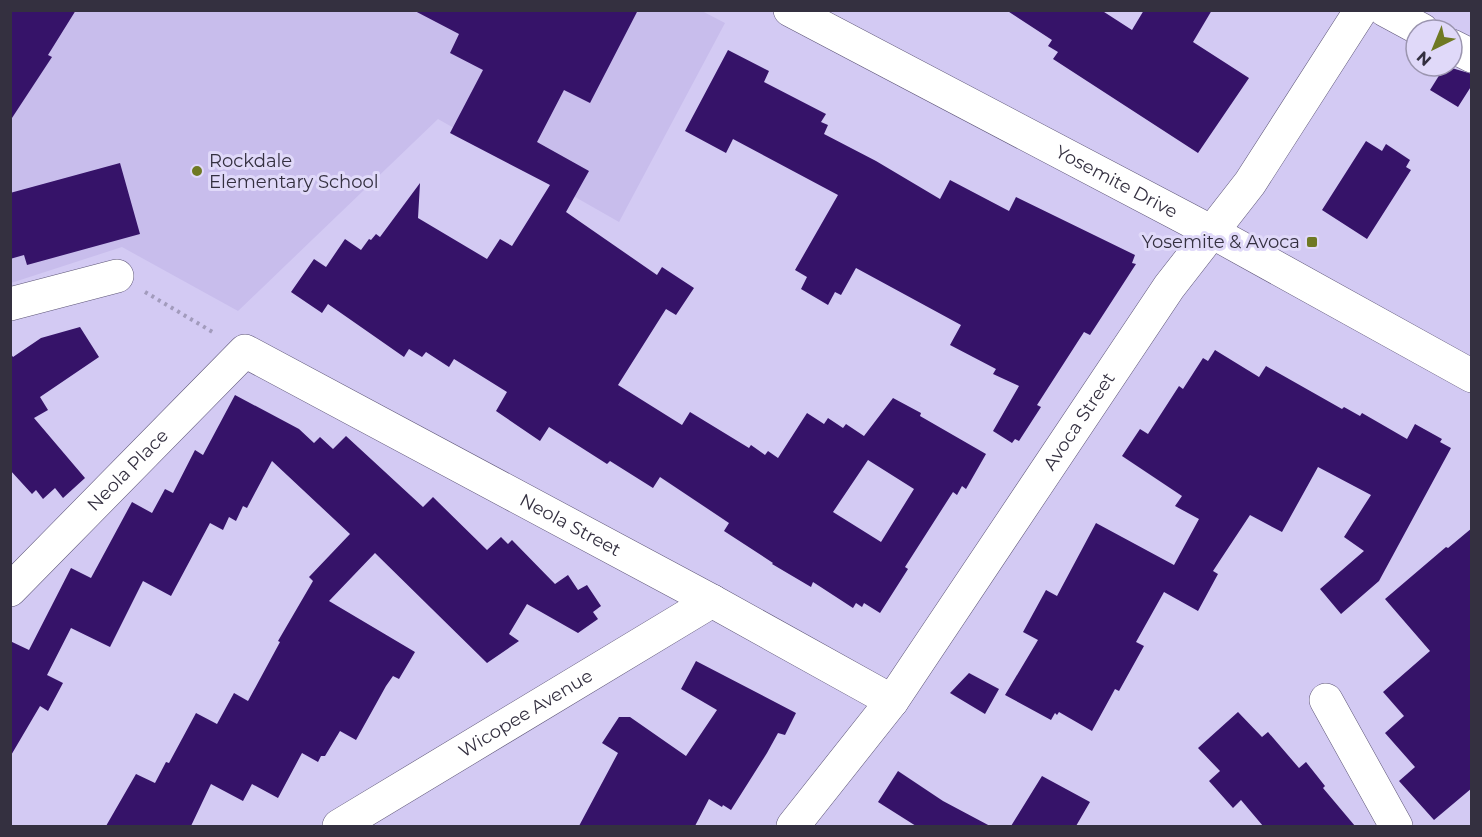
<svg xmlns="http://www.w3.org/2000/svg" width="1482" height="837" font-family="Montserrat,sans-serif">
  <rect width="100%" height="100%" fill="#d3caf3"/>
  <!-- built -->
  <path fill="#c8bdec" d="M 700,10 L 725,23 L 619,222 L 438,119 L 238,311 L 122,247 L 11,283 L 11,11 Z"/>
  <!-- building -->
  <path fill="#361369" fill-rule="evenodd" d="M 10,10 L 76,10 L 48,55 L 52,57 L 10,121 Z
    M 413,10 L 638,10 L 590,103 L 564,90 L 537,142 L 589,171 L 566,212 L 657,275 L 662,267 L 694,288 L 676,315 L 666,309 L 618,385 L 682,425 L 690,412 L 749,448 L 751,445 L 765,455 L 768,451 L 778,458 L 807,413 L 824,424 L 828,418 L 843,428 L 846,424 L 864,436 L 893,398 L 921,413 L 920,416 L 986,454 L 966,489 L 962,486 L 957,495 L 953,492 L 905,567 L 908,569 L 880,613 L 864,603 L 862,607 L 856,603 L 853,608 L 813,582 L 811,587 L 772,564 L 773,563 L 724,531 L 729,523 L 660,477 L 653,488 L 610,461 L 607,464 L 549,427 L 540,441 L 496,411 L 507,392 L 454,359 L 449,367 L 426,352 L 422,357 L 409,349 L 404,357 L 328,304 L 322,313 L 291,292 L 314,259 L 326,267 L 345,239 L 361,250 L 369,239 L 371,240 L 376,234 L 380,237 L 420,183 L 418,218 L 487,259 L 500,239 L 512,246 L 550,185 L 450,133 L 483,70 L 450,53 L 459,34 ZM 868,460 L 914,489 L 881,542 L 833,512 Z
    M 1006,10 L 1101,10 L 1132,30 L 1144,10 L 1212,10 L 1193,42 L 1249,78 L 1198,153 L 1053,59 L 1058,52 L 1048,46 L 1052,40 Z
    M 728,50 L 769,71 L 764,82 L 826,114 L 821,122 L 828,125 L 824,134 L 876,161 L 940,199 L 950,180 L 1009,211 L 1016,197 L 1135,255 L 1132,263 L 1136,264 L 1090,335 L 1084,332 L 1037,405 L 1041,407 L 1019,441 L 1015,439 L 1012,443 L 993,431 L 1019,386 L 993,374 L 996,369 L 950,345 L 961,325 L 856,268 L 841,295 L 835,292 L 828,305 L 801,289 L 807,277 L 795,270 L 838,195 L 733,139 L 726,153 L 685,131 Z
    M 1445,66 L 1472,74 L 1472,85 L 1458,107 L 1430,90 Z
    M 1366,141 L 1382,151 L 1386,144 L 1410,160 L 1406,167 L 1411,170 L 1367,239 L 1322,210 Z
    M 120,163 L 140,234 L 27,265 L 24,255 L 10,259 L 10,193 Z
    M 80,327 L 99,357 L 40,397 L 48,410 L 34,418 L 85,478 L 63,498 L 55,488 L 43,499 L 36,490 L 32,494 L 10,470 L 10,353 L 13,357 L 41,338 Z
    M 1215,350 L 1259,377 L 1266,366 L 1342,409 L 1344,407 L 1360,416 L 1362,413 L 1407,439 L 1415,424 L 1442,439 L 1440,442 L 1451,448 L 1379,581 L 1341,614 L 1320,589 L 1364,551 L 1344,537 L 1371,495 L 1318,467 L 1282,532 L 1250,515 L 1213,571 L 1218,574 L 1198,611 L 1164,592 L 1136,642 L 1144,646 L 1119,691 L 1115,689 L 1092,731 L 1059,712 L 1057,715 L 1055,713 L 1051,720 L 1005,695 L 1038,640 L 1023,632 L 1046,590 L 1057,596 L 1096,523 L 1174,565 L 1199,519 L 1175,506 L 1182,496 L 1122,456 L 1140,429 L 1148,434 L 1179,386 L 1183,389 L 1203,358 L 1208,361 Z
    M 235,395 L 299,429 L 314,443 L 320,437 L 333,449 L 346,436 L 423,507 L 433,497 L 487,550 L 501,537 L 508,544 L 512,540 L 555,584 L 568,575 L 578,590 L 587,585 L 601,606 L 593,612 L 598,619 L 578,633 L 527,604 L 509,634 L 519,641 L 487,663 L 375,553 L 329,601 L 415,652 L 399,679 L 393,676 L 386,686 L 356,740 L 340,731 L 325,756 L 321,756 L 318,762 L 302,753 L 278,798 L 252,784 L 243,801 L 211,784 L 191,826 L 106,826 L 136,774 L 155,783 L 166,762 L 169,763 L 196,713 L 217,724 L 234,693 L 248,701 L 280,642 L 278,641 L 313,581 L 309,577 L 350,534 L 272,461 L 247,508 L 243,506 L 236,521 L 229,517 L 223,530 L 210,523 L 171,596 L 143,581 L 110,647 L 71,628 L 47,675 L 63,683 L 48,711 L 40,706 L 10,757 L 10,641 L 29,650 L 71,568 L 91,578 L 132,502 L 152,513 L 165,489 L 173,493 L 195,450 L 203,455 Z
    M 1472,528 L 1472,788 L 1434,820 L 1399,781 L 1415,767 L 1385,733 L 1404,716 L 1383,692 L 1430,651 L 1385,599 L 1446,547 L 1448,548 Z
    M 696,661 L 796,713 L 785,735 L 778,733 L 767,753 L 731,810 L 723,805 L 722,807 L 709,799 L 695,826 L 579,826 L 618,753 L 602,743 L 619,717 L 630,717 L 686,756 L 717,710 L 681,689 Z
    M 969,673 L 999,689 L 985,714 L 950,693 Z
    M 1238,712 L 1262,737 L 1268,732 L 1299,768 L 1306,762 L 1325,786 L 1323,788 L 1355,826 L 1263,826 L 1241,800 L 1233,808 L 1209,781 L 1220,771 L 1198,748 Z
    M 898,771 L 943,801 L 990,826 L 916,826 L 878,802 Z
    M 1042,776 L 1090,802 L 1076,826 L 1011,826 Z"/>
  <g fill="none" stroke-linecap="round" stroke-linejoin="round">
    <defs>
      <g id="minor">
        <path id="s1" d="M 790,10 L 1212,232 L 1472,376"/>
        <path d="M 1385,10 L 1422,30"/>
        <path d="M 1452,46 L 1472,56"/>
        <path d="M 10,304 L 117,276"/>
        <path id="s2" d="M 10,590 L 245,351 L 712,601 L 892,701"/>
        <path d="M 1326,700 L 1396,826"/>
        <path id="s3" d="M 339,826 L 712,601"/>
        <path id="s4" d="M 793,826 L 892,701 L 1169,287 L 1250,183 L 1361,10"/>
      </g>
    </defs>
    <!-- minor casing -->
    <use href="#minor" stroke="#5d5577" stroke-width="34"/>
    <!-- path -->
    <path stroke="#a29bbc" stroke-width="4" stroke-dasharray="3 4.5" stroke-linecap="butt" d="M 145,292 L 216,334"/>
    <!-- minor -->
    <use href="#minor" stroke="#fff" stroke-width="33"/>
  </g>
  <!-- markers -->
  <g fill="#6f7923" stroke="#e0d9f9" stroke-width="2">
    <circle cx="197" cy="171" r="6"/>
    <rect x="1306" y="236" width="12" height="12" rx="3"/>
  </g>
  <g text-anchor="middle" dominant-baseline="central" stroke-width="6" stroke-linejoin="round" paint-order="stroke">
    <!-- poi labels -->
    <g font-size="18" fill="#343040" stroke="#e0d9f9" text-anchor="start">
      <text x="209" y="161">Rockdale<tspan x="209" dy="21">Elementary School</tspan></text>
      <text x="1300" y="242" text-anchor="end">Yosemite &amp; Avoca</text>
    </g>
    <!-- street labels -->
    <g font-size="18" fill="#343040" stroke="#e0d9f9">
      <text stroke="none"><textPath href="#s1" startOffset="369">Yosemite Drive</textPath></text>
      <text stroke="none"><textPath href="#s4" startOffset="496">Avoca Street</textPath></text>
      <text stroke="none"><textPath href="#s2" startOffset="168">Neola Place</textPath></text>
      <text stroke="none"><textPath href="#s2" startOffset="704">Neola Street</textPath></text>
      <text stroke="none"><textPath href="#s3" startOffset="218">Wicopee Avenue</textPath></text>
    </g>
  </g>
  <!-- border -->
  <rect width="1482" height="837" fill="none" stroke="#343040" stroke-width="24"/>
  <!-- north arrow -->
  <g transform="translate(1434 48) rotate(223)"><circle r="28" fill="#e0d9f9" stroke="#9b95af" stroke-width="1.5"/>
  <path d="M0-4.5L10 22L0 15L-10 22Z" fill="#6f7923"/>
  <text y="-9" font-size="16" font-weight="bold" text-anchor="middle" fill="#343040">N</text>
  </g>
</svg>
